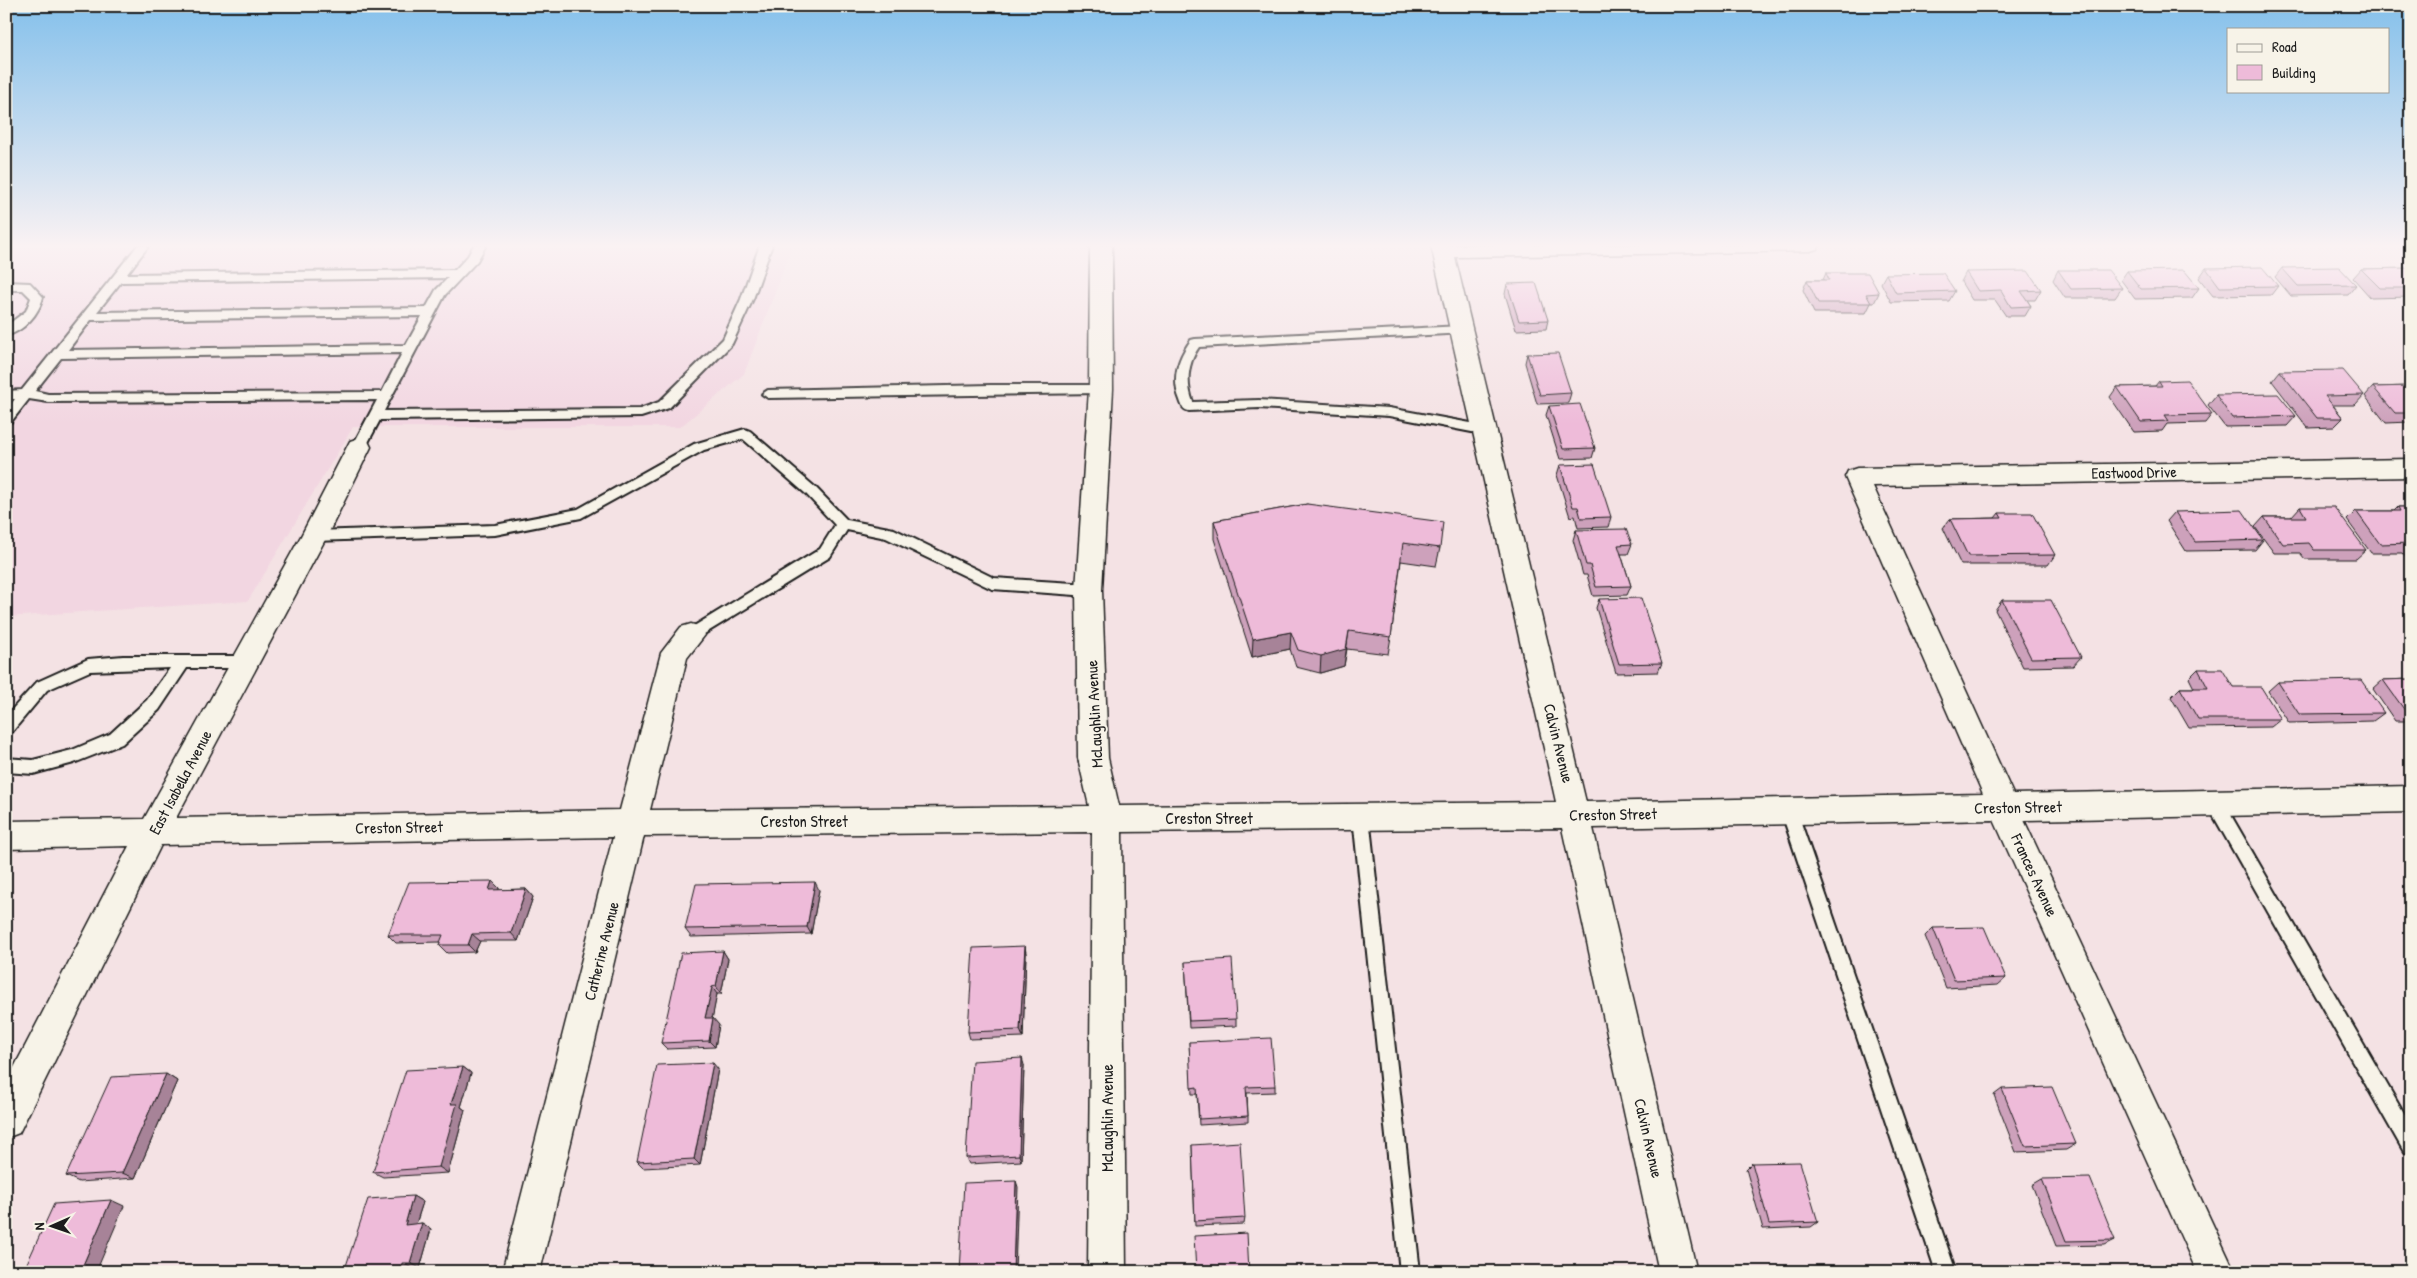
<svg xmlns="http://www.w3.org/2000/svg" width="2417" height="1278" font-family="'Patrick Hand',sans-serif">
  <rect width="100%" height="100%" fill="#f4e2e4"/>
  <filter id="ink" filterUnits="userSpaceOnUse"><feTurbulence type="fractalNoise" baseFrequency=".02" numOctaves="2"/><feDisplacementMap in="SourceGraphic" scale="10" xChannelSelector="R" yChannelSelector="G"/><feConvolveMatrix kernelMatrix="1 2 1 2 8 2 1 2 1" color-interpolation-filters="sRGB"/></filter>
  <g filter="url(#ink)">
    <!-- built -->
    <path fill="#f2d6e1" d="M 6,245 L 793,245 L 744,374 L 680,427 L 353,427 L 248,601 L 6,617 Z"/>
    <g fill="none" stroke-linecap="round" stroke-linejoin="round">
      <defs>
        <path id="lane" d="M 138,245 L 149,245 L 127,274 L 455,270 L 468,256 L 474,245 L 486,245 L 477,261 L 445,295 L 384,411 L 640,409 L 659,402 L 723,339 L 741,299 L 760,245 L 772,245 L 753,299 L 732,344 L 669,408 L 641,417 L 380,420 L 364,450 L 359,452 L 352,447 L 377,400 L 48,402 L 29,399 L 11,422 L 6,423 L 6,410 L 15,399 L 6,399 L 6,391 L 22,390 ZM 448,278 L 436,290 L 426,308 L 97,312 L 121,282 ZM 422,316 L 406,345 L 68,350 L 91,320 ZM 402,353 L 382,392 L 48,394 L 35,391 L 61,358 Z
          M 6,282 L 30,283 L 43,297 C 39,314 24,331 6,336 L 6,326 L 26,311 L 31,298 L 23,290 L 6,290 Z
          M 1462,326 L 1466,327 L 1468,330 L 1466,333 L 1199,347 C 1187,364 1186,384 1193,402 L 1259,400 L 1389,408 L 1487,426 L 1489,429 L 1487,432 L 1482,434 L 1389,416 L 1259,408 L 1189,411 C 1183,410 1182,406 1180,400 C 1171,378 1178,358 1191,340 L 1195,339 Z
          M 990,385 L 1101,385 L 1107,389 L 1101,393 L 768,398 L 762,394 L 768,390 Z
          M 745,429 L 750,431 L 816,488 L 847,520 L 894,529 L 994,578 L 1089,584 L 1094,586 L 1096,590 L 1094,594 L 1089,596 L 992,589 L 886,538 L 847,530 L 830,557 L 696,639 L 691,641 L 686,639 L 684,635 L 686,631 L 820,549 L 835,525 L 806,494 L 743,439 L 704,450 L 581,518 L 495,535 L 314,541 L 309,540 L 307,536 L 309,532 L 314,531 L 495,525 L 578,509 L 694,444 Z
          M 123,656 L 245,656 L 250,658 L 253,662 L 250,666 L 245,668 L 187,668 L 159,710 L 122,744 L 74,763 L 33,774 L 6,772 L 6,758 L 33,760 L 72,750 L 110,734 L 147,700 L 170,668 L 90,671 L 47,690 L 12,732 L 6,733 L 6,716 L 37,682 L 88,659 Z
          M 2215,796 L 2221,798 L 2411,1126 L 2411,1155 L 2404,1152 L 2209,808 L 2207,803 L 2209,798 Z
          M 1789,804 L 1795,806 L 1797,811 L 1956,1272 L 1936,1272 L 1781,811 L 1783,806 Z
          M 1361,810 L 1367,812 L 1369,817 L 1420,1272 L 1400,1272 L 1353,817 L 1355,812 Z"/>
        <path id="street" d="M 1090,245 L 1112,245 L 1113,389 L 1102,590 L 1108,758 L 1119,806 L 1556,802 L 1431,245 L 1820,245 L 1817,249 L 1810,251 L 1455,257 L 1586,802 L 1983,794 L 1845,477 L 1848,471 L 1857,468 L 2411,459 L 2411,477 L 1873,486 L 2013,794 L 2411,786 L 2411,812 L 2024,820 L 2235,1272 L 2197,1272 L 1994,820 L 1593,828 L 1697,1272 L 1659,1272 L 1562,828 L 1122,832 L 1126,1272 L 1088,1272 L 1092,832 L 644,836 L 540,1272 L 502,1272 L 613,837 L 161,845 L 19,1133 L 6,1138 L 6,1083 L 129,846 L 6,849 L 6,821 L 144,819 L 301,536 L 350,441 L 359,438 L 368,441 L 371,447 L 327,536 L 176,818 L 620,810 L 661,653 L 681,627 L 691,624 L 701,627 L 705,635 L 687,658 L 650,810 L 1089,806 L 1078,758 L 1076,590 L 1089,389 Z"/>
      </defs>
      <!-- lane casing -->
      <use href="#lane" stroke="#1c1c1c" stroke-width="4"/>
      <!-- street casing -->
      <use href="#street" stroke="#1c1c1c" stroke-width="3"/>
      <!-- lane -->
      <use href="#lane" fill="#f7f3e8" fill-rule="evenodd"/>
      <!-- street -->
      <use href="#street" fill="#f7f3e8" fill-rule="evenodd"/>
    </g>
    <!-- wall -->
    <path fill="#cda1bb" stroke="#1c1c1c" d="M 2206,268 L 2278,286 L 2271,295 L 2213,296 L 2199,278 Z
      M 2282,268 L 2356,285 L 2348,295 L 2291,296 L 2275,277 Z
      M 2411,268 L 2411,297 L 2371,298 L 2353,278 L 2361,269 Z
      M 2058,270 L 2122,288 L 2115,298 L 2065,298 L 2053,280 Z
      M 2127,271 L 2199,288 L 2192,298 L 2135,299 L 2121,280 Z
      M 1966,272 L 2041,290 L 2035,300 L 2027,300 L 2031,306 L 2025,316 L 2006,316 L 1995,300 L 1972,300 L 1961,282 Z
      M 1826,273 L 1879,293 L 1874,303 L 1871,303 L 1866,313 L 1814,313 L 1803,290 L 1807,280 L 1823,280 Z
      M 1886,274 L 1955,291 L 1949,301 L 1891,302 L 1881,283 Z
      M 1507,284 L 1548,320 L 1546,329 L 1516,330 L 1505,294 Z
      M 1527,354 L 1571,393 L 1568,403 L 1537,404 L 1525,363 Z
      M 2280,371 L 2364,395 L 2355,405 L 2333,405 L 2343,418 L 2334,427 L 2308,428 L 2272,381 Z
      M 2159,381 L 2212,414 L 2205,423 L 2167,424 L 2162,431 L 2134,432 L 2110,397 L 2117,387 L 2155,386 Z
      M 2411,386 L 2411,422 L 2386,423 L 2365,396 L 2373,387 Z
      M 2216,395 L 2296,416 L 2287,426 L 2225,427 L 2208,405 Z
      M 1549,406 L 1595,448 L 1592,458 L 1560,459 L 1546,415 Z
      M 1560,465 L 1611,517 L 1608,527 L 1578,528 L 1575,516 L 1570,517 L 1557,475 Z
      M 1307,504 L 1440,548 L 1436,566 L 1401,561 L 1391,637 L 1388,654 L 1347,649 L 1344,666 L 1320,673 L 1296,667 L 1290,649 L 1252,657 L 1214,539 L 1214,521 Z
      M 2300,507 L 2366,550 L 2356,559 L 2305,559 L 2300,553 L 2274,553 L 2255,527 L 2264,517 L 2291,517 Z
      M 2398,507 L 2411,507 L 2411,561 L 2409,561 L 2402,553 L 2371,553 L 2347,520 L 2356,511 L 2394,511 Z
      M 2175,512 L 2263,540 L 2255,550 L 2186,551 L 2167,521 Z
      M 1999,513 L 2055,555 L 2048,565 L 1961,565 L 1943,528 L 1950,519 L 1995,518 Z
      M 1576,530 L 1632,544 L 1628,554 L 1621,554 L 1631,586 L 1627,595 L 1593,596 L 1587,575 L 1583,575 L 1573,540 Z
      M 1599,599 L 1662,663 L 1658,672 L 1616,673 L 1596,608 Z
      M 2002,600 L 2081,657 L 2073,666 L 2023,667 L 1995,610 Z
      M 2198,669 L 2233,687 L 2281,719 L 2271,727 L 2189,728 L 2171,697 L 2180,688 L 2194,688 L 2189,678 Z
      M 2411,679 L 2411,721 L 2395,721 L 2373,689 L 2383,680 Z
      M 2278,682 L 2384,713 L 2373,721 L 2289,723 L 2268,691 Z
      M 492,881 L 499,888 L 499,890 L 526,889 L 533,897 L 518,941 L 480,941 L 475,952 L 447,953 L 439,945 L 440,942 L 396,943 L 388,935 Z
      M 819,890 L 811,934 L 691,937 L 685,929 Z
      M 1933,928 L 2006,978 L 1998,985 L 1946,988 L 1925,936 Z
      M 1025,946 L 1026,954 L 1023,1037 L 970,1039 L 968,1032 Z
      M 723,951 L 728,959 L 721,994 L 717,994 L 712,1018 L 719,1025 L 715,1047 L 667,1049 L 661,1043 Z
      M 1185,962 L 1236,1019 L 1236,1026 L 1189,1028 Z
      M 1189,1042 L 1275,1086 L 1275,1092 L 1247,1093 L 1248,1116 L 1248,1122 L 1199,1125 L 1197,1094 L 1192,1094 Z
      M 1024,1065 L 1021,1161 L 969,1164 L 966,1158 Z
      M 463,1067 L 471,1073 L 461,1107 L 465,1110 L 448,1173 L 383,1177 L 373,1172 Z
      M 718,1069 L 700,1165 L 643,1168 L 637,1162 Z
      M 166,1074 L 177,1081 L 135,1178 L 79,1182 L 66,1176 Z
      M 2002,1089 L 2076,1144 L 2066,1150 L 2016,1152 L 1994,1095 Z
      M 1192,1145 L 1245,1218 L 1244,1224 L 1195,1226 Z
      M 1752,1163 L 1818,1222 L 1811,1227 L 1763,1229 L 1746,1169 Z
      M 2042,1179 L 2115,1240 L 2105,1245 L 2056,1246 L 2032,1185 Z
      M 413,1196 L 423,1202 L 416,1224 L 422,1223 L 431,1229 L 420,1268 L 344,1272 Z"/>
    <!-- shaded-wall -->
    <path fill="#a78398" stroke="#1c1c1c" d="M 1349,631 L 1344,666 L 1320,673 L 1321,656 Z
      M 1291,632 L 1290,649 L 1252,657 L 1253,639 Z
      M 492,881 L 499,888 L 496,898 L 489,890 Z
      M 815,882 L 819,890 L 811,934 L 807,927 Z
      M 526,889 L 533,897 L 518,941 L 511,933 Z
      M 472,934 L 480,941 L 475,952 L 468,945 Z
      M 1025,946 L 1026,954 L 1023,1037 L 1020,1030 Z
      M 723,951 L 728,959 L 721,994 L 716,986 Z
      M 712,987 L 717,994 L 711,1025 L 705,1018 Z
      M 713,1018 L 719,1025 L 715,1047 L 709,1041 Z
      M 1022,1058 L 1024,1065 L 1021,1161 L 1019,1155 Z
      M 713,1063 L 718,1069 L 700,1165 L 694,1159 Z
      M 463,1067 L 471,1073 L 461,1107 L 465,1110 L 448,1173 L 439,1167 L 451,1104 Z
      M 166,1074 L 177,1081 L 135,1178 L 122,1173 Z
      M 1016,1181 L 1018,1187 L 1015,1272 L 1013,1272 Z
      M 413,1196 L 423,1202 L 414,1230 L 405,1225 Z
      M 111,1200 L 124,1206 L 96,1272 L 80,1272 Z
      M 422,1223 L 431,1229 L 420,1268 L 410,1263 Z
      M 402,1263 L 412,1268 L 411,1272 L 400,1272 Z"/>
    <!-- building -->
    <path fill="#eebbd9" stroke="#1c1c1c" d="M 2262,267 L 2278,286 L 2220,287 L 2206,268 Z
      M 2339,267 L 2356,285 L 2298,286 L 2282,268 Z
      M 2411,268 L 2411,288 L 2380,288 L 2361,269 Z
      M 2058,270 L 2108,270 L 2122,288 L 2071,289 Z
      M 2184,270 L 2199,288 L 2141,289 L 2127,271 Z
      M 2028,271 L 2041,290 L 2021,291 L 2031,306 L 2011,307 L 2001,290 L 1978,291 L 1966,272 Z
      M 1826,273 L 1868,273 L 1879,293 L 1866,294 L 1871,303 L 1818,303 L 1807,280 L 1829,280 Z
      M 1943,273 L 1955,291 L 1896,293 L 1886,274 Z
      M 1536,283 L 1548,320 L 1519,321 L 1507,284 Z
      M 1558,353 L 1571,393 L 1540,395 L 1527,354 Z
      M 2343,370 L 2364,395 L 2325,396 L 2343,418 L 2317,418 L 2280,371 Z
      M 2187,380 L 2212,414 L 2165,415 L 2169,421 L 2141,422 L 2117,387 L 2162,386 L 2159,381 Z
      M 2411,386 L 2411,413 L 2395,413 L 2373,387 Z
      M 2278,394 L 2296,416 L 2232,418 L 2216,395 Z
      M 1580,404 L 1595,448 L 1563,449 L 1549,406 Z
      M 1594,464 L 1611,517 L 1581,518 L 1578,507 L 1573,507 L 1560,465 Z
      M 1307,504 L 1443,522 L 1440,548 L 1403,543 L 1391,637 L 1349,631 L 1346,649 L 1321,656 L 1298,650 L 1291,632 L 1253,639 L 1214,521 Z
      M 2300,507 L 2334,507 L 2366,550 L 2314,550 L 2309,543 L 2283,544 L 2264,517 L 2306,517 Z
      M 2398,507 L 2411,507 L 2411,543 L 2380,544 L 2356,511 L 2400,511 Z
      M 2242,510 L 2263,540 L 2195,542 L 2175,512 Z
      M 1999,513 L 2032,513 L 2055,555 L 1968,556 L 1950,519 L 2002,518 Z
      M 1626,529 L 1632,544 L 1618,545 L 1631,586 L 1596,587 L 1590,565 L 1586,565 L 1576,530 Z
      M 1641,598 L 1662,663 L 1619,664 L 1599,599 Z
      M 2002,600 L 2051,600 L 2081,657 L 2031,658 Z
      M 2198,669 L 2222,669 L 2233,687 L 2261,687 L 2281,719 L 2198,719 L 2180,688 L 2208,688 Z
      M 2411,679 L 2411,712 L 2406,712 L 2383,680 Z
      M 2361,680 L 2384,713 L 2299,714 L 2278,682 Z
      M 492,881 L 489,890 L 526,889 L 511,933 L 472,934 L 468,945 L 439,945 L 443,935 L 388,935 L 409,882 Z
      M 815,882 L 807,927 L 685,929 L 696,884 Z
      M 1984,927 L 2006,978 L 1954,980 L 1933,928 Z
      M 1025,946 L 1020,1030 L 968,1032 L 973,948 Z
      M 723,951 L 716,986 L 712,987 L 705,1018 L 713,1018 L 709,1041 L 661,1043 L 681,953 Z
      M 1232,959 L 1236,1019 L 1189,1021 L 1185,962 Z
      M 1271,1038 L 1275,1086 L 1246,1087 L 1248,1116 L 1199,1119 L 1197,1087 L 1191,1088 L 1189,1042 Z
      M 1022,1058 L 1019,1155 L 966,1158 L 972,1061 Z
      M 713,1063 L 694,1159 L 637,1162 L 657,1065 Z
      M 463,1067 L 451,1104 L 457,1104 L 439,1167 L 373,1172 L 406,1070 Z
      M 166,1074 L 122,1173 L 66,1176 L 111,1077 Z
      M 2052,1087 L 2076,1144 L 2025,1146 L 2002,1089 Z
      M 1240,1142 L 1245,1218 L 1195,1221 L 1192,1145 Z
      M 1800,1162 L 1818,1222 L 1769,1224 L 1752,1163 Z
      M 2090,1178 L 2115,1240 L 2066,1241 L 2042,1179 Z
      M 1016,1181 L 1013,1272 L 959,1272 L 964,1183 Z
      M 413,1196 L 405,1225 L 422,1223 L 410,1263 L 402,1263 L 400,1272 L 344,1272 L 368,1199 Z
      M 111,1200 L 80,1272 L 23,1272 L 54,1204 Z
      M 1247,1233 L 1249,1272 L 1196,1272 L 1194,1236 Z"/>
  </g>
  <!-- sky -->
  <linearGradient id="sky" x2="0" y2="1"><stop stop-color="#84c0eb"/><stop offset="0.58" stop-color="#faf2f3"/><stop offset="1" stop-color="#faf2f3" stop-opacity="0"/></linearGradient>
  <rect width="2417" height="424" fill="url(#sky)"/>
  <g text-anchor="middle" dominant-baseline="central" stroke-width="4" stroke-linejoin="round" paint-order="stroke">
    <!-- street labels -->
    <g font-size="16" fill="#1c1c1c" stroke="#f7f3e8">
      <text transform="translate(2134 472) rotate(-1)">Eastwood Drive</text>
      <text transform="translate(1094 714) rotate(-93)">McLaughlin Avenue</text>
      <text transform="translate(1559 743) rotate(76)">Calvin Avenue</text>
      <text transform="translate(180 782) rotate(-62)">East Isabella Avenue</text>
      <text transform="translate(2018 807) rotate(-1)">Creston Street</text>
      <text transform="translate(1613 814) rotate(-1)">Creston Street</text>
      <text x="1209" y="818">Creston Street</text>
      <text x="804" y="821">Creston Street</text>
      <text transform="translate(399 827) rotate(-1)">Creston Street</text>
      <text transform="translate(2035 875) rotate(65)">Frances Avenue</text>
      <text transform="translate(601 951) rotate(-76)">Catherine Avenue</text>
      <text transform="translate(1107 1118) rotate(-90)">McLaughlin Avenue</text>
      <text transform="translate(1649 1138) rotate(77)">Calvin Avenue</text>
    </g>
  </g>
  <!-- margin -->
  <rect width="2417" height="1278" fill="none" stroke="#f7f3e8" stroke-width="25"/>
  <rect x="12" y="12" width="2392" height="1253" fill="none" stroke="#1c1c1c" stroke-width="2" filter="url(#ink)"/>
  <!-- legend -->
  <rect x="2227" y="28" width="162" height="65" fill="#f7f3e8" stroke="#9f9d96"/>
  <rect x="2237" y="44" width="25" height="8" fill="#f7f3e8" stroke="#9f9d96"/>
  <text x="2272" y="52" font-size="15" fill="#1c1c1c">Road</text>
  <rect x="2237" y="65" width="25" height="15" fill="#eebbd9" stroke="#9f9d96"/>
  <text x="2272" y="78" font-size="15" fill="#1c1c1c">Building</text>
  <!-- north arrow -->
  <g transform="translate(52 1226) rotate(268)" stroke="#f7f3e8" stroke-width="4" paint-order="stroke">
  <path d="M0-4L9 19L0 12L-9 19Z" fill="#1c1c1c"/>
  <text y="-8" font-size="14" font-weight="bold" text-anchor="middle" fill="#1c1c1c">N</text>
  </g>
</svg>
